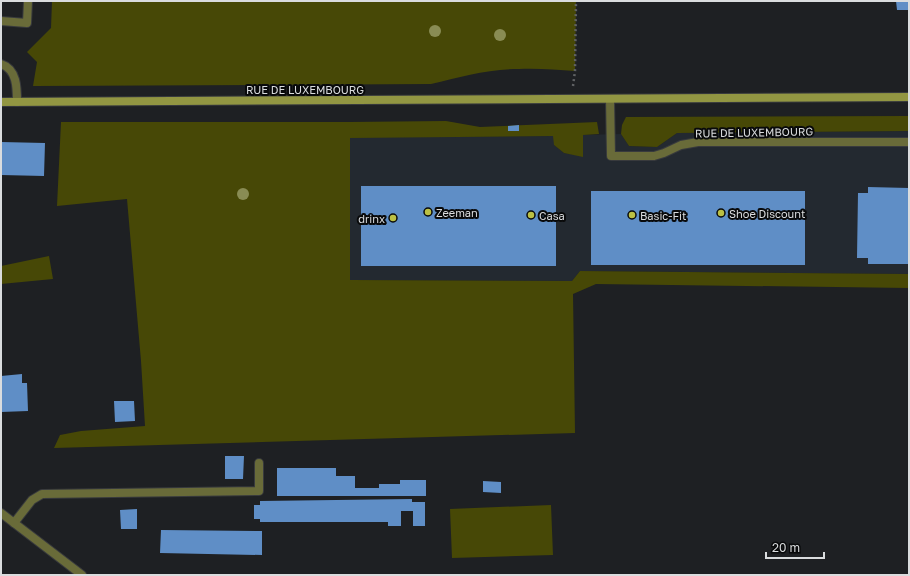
<svg xmlns="http://www.w3.org/2000/svg" width="910" height="576" font-family="'Golos Text',sans-serif">
  <rect width="100%" height="100%" fill="#1e2023"/>
  <!-- built -->
  <path fill="#232930" d="M 909,131 L 909,274 L 580,271 L 572,281 L 350,280 L 350,137 L 554,136 L 554,145 L 564,153 L 583,156 L 583,135 L 621,134 L 629,146 L 657,147 L 677,133 Z"/>
  <!-- green -->
  <path fill="#474806" d="M 52,1 L 554,1 L 560,2 L 561,1 L 576,1 L 575,71 C 557,70 538,68 519,69 C 489,69 460,77 431,84 L 33,86 L 37,62 L 27,52 L 51,28 Z
    M 909,116 L 909,131 L 677,133 L 657,147 L 629,146 L 621,134 L 622,125 L 626,117 Z
    M 446,121 L 480,127 L 597,122 L 599,134 L 583,135 L 583,157 L 564,153 L 554,145 L 553,136 L 350,138 L 350,280 L 572,281 L 580,271 L 909,274 L 909,288 L 596,284 L 573,294 L 575,433 L 54,448 L 60,435 L 81,431 L 145,426 L 141,361 L 127,199 L 57,206 L 61,122 L 349,122 Z
    M 49,256 L 53,279 L 1,284 L 1,266 Z
    M 551,505 L 553,555 L 452,558 L 450,509 Z"/>
  <!-- building -->
  <path fill="#5f8ec6" d="M 896,1 L 909,1 L 909,10 L 897,10 Z
    M 519,125 L 519,131 L 508,131 L 508,126 Z
    M 1,142 L 45,143 L 44,176 L 1,175 Z
    M 361,186 L 556,186 L 556,266 L 361,266 Z
    M 868,187 L 909,188 L 909,264 L 868,264 L 868,258 L 857,258 L 858,193 L 868,193 Z
    M 591,191 L 805,191 L 805,265 L 591,265 Z
    M 22,374 L 22,383 L 27,383 L 28,411 L 1,412 L 1,376 Z
    M 114,401 L 134,401 L 135,421 L 115,422 Z
    M 225,456 L 244,456 L 243,479 L 225,479 Z
    M 277,468 L 336,468 L 336,476 L 355,476 L 355,488 L 379,488 L 379,484 L 400,484 L 400,480 L 426,480 L 426,496 L 277,496 Z
    M 483,481 L 501,482 L 501,493 L 483,492 Z
    M 412,499 L 412,502 L 425,502 L 425,526 L 413,526 L 413,511 L 401,511 L 401,526 L 388,526 L 388,522 L 260,522 L 260,519 L 254,519 L 254,505 L 260,505 L 260,501 Z
    M 137,509 L 137,529 L 121,529 L 120,510 Z
    M 161,530 L 262,531 L 262,555 L 160,553 Z"/>
  <g fill="none" stroke-linecap="round" stroke-linejoin="round">
    <defs>
      <path id="lane" d="M 1,21 L 27,23 L 28,1
        M 610,99 L 611,156 L 654,156 L 664,153 L 681,145 L 698,142 L 909,142
        M 14,523 L 32,500 L 42,494 L 259,491 L 259,463"/>
      <path id="street" d="M 1,64 C 17,69 17,88 17,102
        M 1,513 L 82,575"/>
      <path id="secondary" d="M 1,102 L 909,97"/>
    </defs>
    <!-- lane casing -->
    <use href="#lane" stroke="#383a3d" stroke-width="10"/>
    <!-- street casing -->
    <use href="#street" stroke="#383a3d" stroke-width="10"/>
    <!-- secondary casing -->
    <use href="#secondary" stroke="#383a3d" stroke-width="10"/>
    <!-- path -->
    <path stroke="#606264" stroke-width="2.5" stroke-dasharray="2 3" stroke-linecap="butt" d="M 573,86 L 575,71 L 576,1"/>
    <!-- lane -->
    <use href="#lane" stroke="#696b39" stroke-width="8"/>
    <!-- street -->
    <use href="#street" stroke="#696b39" stroke-width="8"/>
    <!-- secondary -->
    <use href="#secondary" stroke="#929642" stroke-width="8"/>
  </g>
  <!-- trees -->
  <g fill="#898c54">
    <circle cx="435" cy="31" r="6"/>
    <circle cx="500" cy="35" r="6"/>
    <circle cx="243" cy="194" r="6"/>
  </g>
  <!-- markers -->
  <g fill="#bbc044" stroke="#090a0b" stroke-width="1.5">
    <circle cx="428" cy="212" r="4"/>
    <circle cx="721" cy="213" r="4"/>
    <circle cx="531" cy="215" r="4"/>
    <circle cx="632" cy="215" r="4"/>
    <circle cx="393" cy="218" r="4"/>
  </g>
  <g text-anchor="middle" dominant-baseline="central" stroke-width="4" stroke-linejoin="round" paint-order="stroke">
    <!-- street labels -->
    <g font-size="11" fill="#dadcde" stroke="#090a0b">
      <text x="305" y="89">RUE DE LUXEMBOURG</text>
      <text transform="translate(754 132) rotate(-1)">RUE DE LUXEMBOURG</text>
    </g>
    <!-- poi labels -->
    <g font-size="11" fill="#dadcde" stroke="#090a0b" text-anchor="start">
      <text x="436" y="212">Zeeman</text>
      <text x="729" y="213">Shoe Discount</text>
      <text x="539" y="215">Casa</text>
      <text x="640" y="215">Basic-Fit</text>
      <text x="385" y="218" text-anchor="end">drinx</text>
    </g>
  </g>
  <!-- border -->
  <rect width="910" height="576" fill="none" stroke="#dadcde" stroke-width="4"/>
  <!-- scale -->
  <path d="M766 552v6h58v-6" fill="none" stroke="#dadcde" stroke-width="2"/>
  <text x="772" y="552" font-size="12" fill="#dadcde" stroke="#090a0b" stroke-width="3" paint-order="stroke">20 m</text>
</svg>
